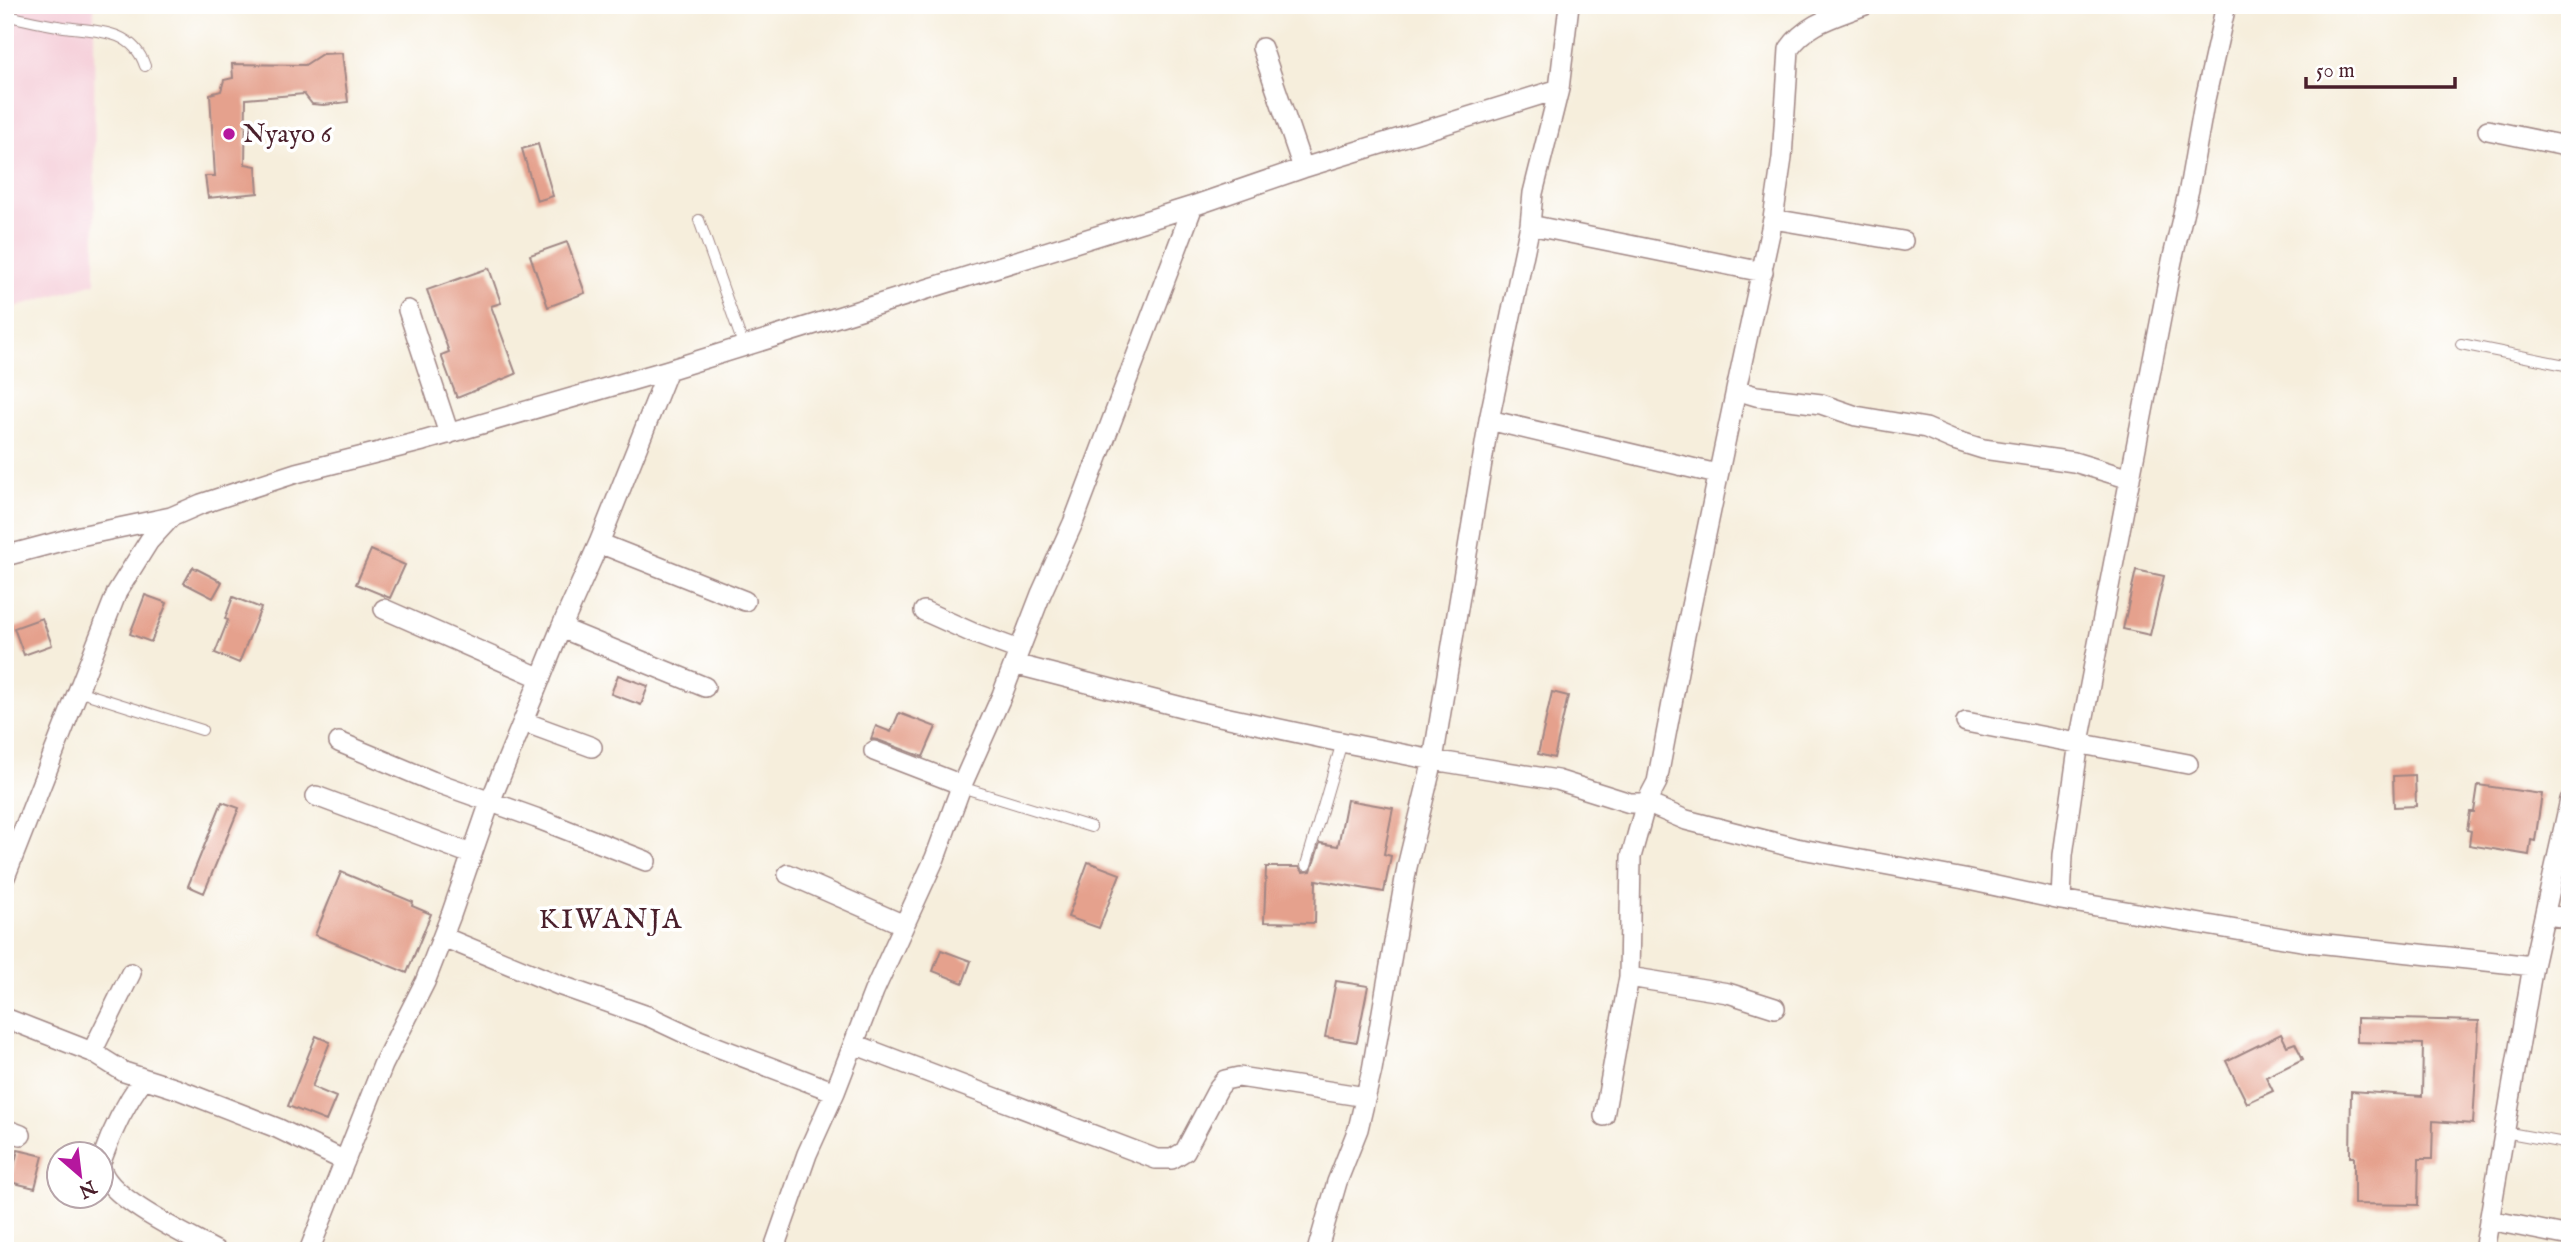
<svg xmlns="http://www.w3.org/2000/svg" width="2575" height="1256" font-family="'IM FELL English',serif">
  <rect width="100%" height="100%" fill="#fff"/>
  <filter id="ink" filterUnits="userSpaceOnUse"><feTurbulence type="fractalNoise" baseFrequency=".0143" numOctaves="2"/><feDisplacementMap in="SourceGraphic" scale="14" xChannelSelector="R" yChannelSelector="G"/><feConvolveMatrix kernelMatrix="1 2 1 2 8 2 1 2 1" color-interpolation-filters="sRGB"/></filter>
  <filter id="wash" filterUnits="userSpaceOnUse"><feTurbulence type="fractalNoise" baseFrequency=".00686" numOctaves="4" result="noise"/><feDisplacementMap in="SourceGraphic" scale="28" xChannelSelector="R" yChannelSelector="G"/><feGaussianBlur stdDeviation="1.57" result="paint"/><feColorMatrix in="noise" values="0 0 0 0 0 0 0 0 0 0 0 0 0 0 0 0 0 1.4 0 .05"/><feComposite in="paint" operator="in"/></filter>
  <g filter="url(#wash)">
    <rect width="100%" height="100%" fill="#f6eedc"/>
    <!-- built -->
    <path fill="#f5cfd9" d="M 5,5 L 94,5 L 95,283 L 5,310 Z"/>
    <g id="blocks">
      <!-- building -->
      <path fill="#e5a18d" d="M 342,53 L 348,102 L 324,105 L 312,104 L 304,94 L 246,99 L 245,164 L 256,166 L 258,193 L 208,198 L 205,176 L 215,176 L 210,94 L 221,91 L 224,80 L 233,78 L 232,64 L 305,65 L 322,54 Z
        M 538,144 L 553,196 L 537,201 L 522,149 Z
        M 567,242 L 585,293 L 548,307 L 530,255 Z
        M 489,268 L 501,303 L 491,306 L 516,374 L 457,398 L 441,355 L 449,352 L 427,290 Z
        M 371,550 L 405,565 L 390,598 L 356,584 Z
        M 193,567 L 222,582 L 213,598 L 184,583 Z
        M 2136,570 L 2164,576 L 2150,635 L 2123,629 Z
        M 145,595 L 167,603 L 151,642 L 130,634 Z
        M 233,597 L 261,608 L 239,663 L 215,653 L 228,620 L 225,619 Z
        M 42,618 L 52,645 L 24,655 L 14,628 Z
        M 618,675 L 648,686 L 641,705 L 611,694 Z
        M 1552,692 L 1568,696 L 1554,758 L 1538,754 Z
        M 899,713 L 936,727 L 923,757 L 878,740 L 871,739 L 876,726 L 891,732 Z
        M 2415,775 L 2416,806 L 2394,807 L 2393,776 Z
        M 2478,785 L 2542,794 L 2535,841 L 2531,840 L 2529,855 L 2469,845 L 2471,831 L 2467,830 L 2470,812 L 2474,812 Z
        M 1347,800 L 1393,808 L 1384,854 L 1391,856 L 1384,892 L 1316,880 L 1315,923 L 1264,922 L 1266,867 L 1299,867 L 1303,872 L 1311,871 L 1320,843 L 1338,846 Z
        M 222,802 L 239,808 L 204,893 L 188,886 Z
        M 1088,862 L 1120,874 L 1099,928 L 1068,917 Z
        M 341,872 L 413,902 L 412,906 L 431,914 L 407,973 L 315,935 Z
        M 941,950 L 971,961 L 963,983 L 933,971 Z
        M 1336,981 L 1368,986 L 1357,1042 L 1325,1037 Z
        M 2357,1018 L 2479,1021 L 2473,1124 L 2433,1121 L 2432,1159 L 2419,1159 L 2418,1205 L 2354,1204 L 2354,1157 L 2350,1157 L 2351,1091 L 2422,1096 L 2423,1044 L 2357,1042 Z
        M 2281,1034 L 2287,1046 L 2295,1043 L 2303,1059 L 2266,1077 L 2273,1091 L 2247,1103 L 2226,1061 Z
        M 316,1036 L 330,1042 L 312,1087 L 336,1097 L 326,1121 L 288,1106 Z
        M 18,1150 L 43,1156 L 35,1188 L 10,1182 Z"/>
    </g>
  </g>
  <g filter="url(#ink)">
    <use href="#blocks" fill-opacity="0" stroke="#a08684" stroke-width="2"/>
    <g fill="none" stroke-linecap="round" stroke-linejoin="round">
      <defs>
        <path id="lane" d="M 5,15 C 25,20 44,24 64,27 C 96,31 133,29 145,66
          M 699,220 L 744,347
          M 2461,344 L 2570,366
          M 78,691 L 202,730
          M 961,787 L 1091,827
          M 1306,865 L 1342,742
          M 2504,1132 L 2570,1144"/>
        <path id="street" d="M 1569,5 L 1559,89 L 1533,193 L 1530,225 L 1763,272
          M 1262,48 L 1303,168
          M 2488,130 L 2570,147
          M 1773,219 L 1903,241
          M 408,310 L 449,434
          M 1736,390 L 1773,219 L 1782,158 L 1789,49 C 1808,22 1835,17 1865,5
          M 1489,420 L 1717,474
          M 599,543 L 745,601
          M 5,556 L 80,536 L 171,517
          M 384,609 L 541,678
          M 924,611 L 973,633 L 1019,650
          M 561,628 L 705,687
          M 1014,664 L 1201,712 L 1331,740 L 1433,760 L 1557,780 L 1630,803 L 1646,803 L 1686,820 L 1796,848 L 1964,879 L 2061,900 L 2307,942 L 2533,966
          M 524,722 L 592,747
          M 1966,722 L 2188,764
          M 339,742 L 432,781 L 536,818 L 646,861
          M 874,751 L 962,785
          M 316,796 L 471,854
          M 788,874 L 904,925
          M 5,877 L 117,592 L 149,541 L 171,517 L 201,504 L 296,473 L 423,441 L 668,370 L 1193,206 L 1303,168 L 1559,89
          M 2061,900 L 2063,855 L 2079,742 L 2172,261 L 2189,189 L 2204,104 L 2226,5
          M 2546,915 L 2570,918
          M 443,937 L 559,985 L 650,1017 L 699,1040 L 835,1092
          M 1629,977 L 1728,993 L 1775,1008
          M 5,1018 L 92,1052 L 124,1072 L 177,1089 L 277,1128 L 345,1161
          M 854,1044 L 1156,1159 L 1172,1159 L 1185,1151 L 1219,1087 L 1225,1080 L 1239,1077 L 1366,1097
          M 92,1052 L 131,973
          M 1604,1116 L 1629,977 L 1631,857 L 1646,803 L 1657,782 L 1684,640 L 1736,390 L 1756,396 L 1821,404 L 1856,416 L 1926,428 L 1954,440 L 1983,449 L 2074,462 L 2130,479
          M 5,1129 L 21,1135
          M 102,1159 C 112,1130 126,1103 143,1079
          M 102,1171 C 113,1201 187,1235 216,1251
          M 2489,1220 L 2570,1236
          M 309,1251 L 383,1065 L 425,982 L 451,915 L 490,802 L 561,628 L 599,543 L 668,370
          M 773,1251 L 807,1154 L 835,1092 L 874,991 L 935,858 L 961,787 L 1002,695 L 1041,594 L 1073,523 L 1193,206
          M 1317,1251 L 1337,1182 L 1358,1129 L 1372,1070 L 1407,867 L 1433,760 L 1489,420 L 1530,225
          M 2484,1251 L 2533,966 L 2570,800"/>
      </defs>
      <!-- lane casing -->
      <use href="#lane" stroke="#a08684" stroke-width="12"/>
      <!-- street casing -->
      <use href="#street" stroke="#a08684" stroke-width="22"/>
      <!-- lane -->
      <use href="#lane" stroke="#fff" stroke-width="10"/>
      <!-- street -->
      <use href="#street" stroke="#fff" stroke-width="19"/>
    </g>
  </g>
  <!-- markers -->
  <circle fill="#b5179e" stroke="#fff" stroke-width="2.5" cx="229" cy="134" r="7"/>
  <g text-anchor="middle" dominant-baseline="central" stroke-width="7" stroke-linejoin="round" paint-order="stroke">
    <!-- poi labels -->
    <g font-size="26" fill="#4a1f2b" stroke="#fff" text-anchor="start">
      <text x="243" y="134">Nyayo 6</text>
    </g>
    <!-- neighbourhood labels -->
    <g font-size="28" letter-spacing="2" fill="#4a1f2b" stroke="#fff">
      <text x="611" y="920">KIWANJA</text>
    </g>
  </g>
  <!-- margin -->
  <rect width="2575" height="1256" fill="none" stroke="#fff" stroke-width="28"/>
  <!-- north arrow -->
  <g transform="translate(80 1175) rotate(152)"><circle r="33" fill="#ffffff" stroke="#b7a5aa" stroke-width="2"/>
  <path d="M0-5L12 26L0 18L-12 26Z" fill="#b5179e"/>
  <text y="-10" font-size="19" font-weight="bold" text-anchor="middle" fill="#4a1f2b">N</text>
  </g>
  <!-- scale -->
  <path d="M2306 77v10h149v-10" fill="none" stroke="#4a1f2b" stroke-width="3.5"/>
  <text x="2316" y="77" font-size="21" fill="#4a1f2b" stroke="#ffffff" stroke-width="5" paint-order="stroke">50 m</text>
</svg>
